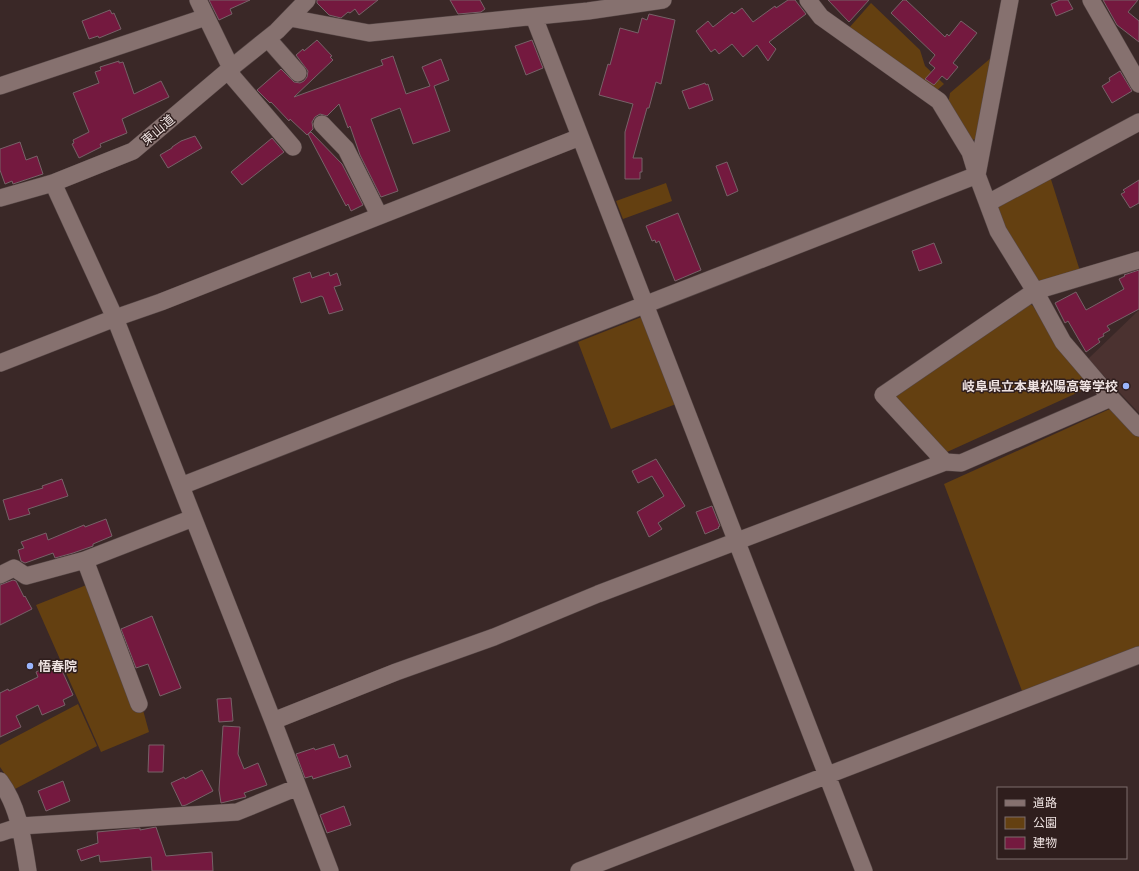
<svg xmlns="http://www.w3.org/2000/svg" width="1139" height="871" font-family="'Times New Roman','Noto Sans JP',serif">
  <rect width="100%" height="100%" fill="#3a2827"/>
  <!-- built -->
  <path fill="#4b3230" d="M 1139,310 L 1139,413 L 1088,359 Z"/>
  <!-- green -->
  <path fill="#644011" d="M 871,3 L 920,50 L 925,66 L 944,84 L 935,92 L 849,28 Z
    M 992,57 L 979,138 L 969,141 L 948,105 L 950,93 Z
    M 1048,170 L 1080,271 L 1038,281 L 1032,278 L 992,204 Z
    M 666,183 L 672,201 L 623,219 L 616,201 Z
    M 1028,302 L 1033,306 L 1058,346 L 1090,387 L 947,452 L 893,396 Z
    M 644,316 L 676,404 L 611,429 L 578,342 Z
    M 1112,408 L 1139,437 L 1139,646 L 1022,691 L 944,484 Z
    M 89,584 L 143,710 L 149,732 L 101,752 L 36,605 Z
    M 78,704 L 97,746 L 15,789 L 0,767 L 0,745 Z"/>
  <!-- building -->
  <path fill="#74193f" stroke="#776268" d="M 209,0 L 250,0 L 230,9 L 232,14 L 219,20 Z
    M 317,0 L 378,0 L 359,15 L 355,9 L 350,13 L 348,12 L 341,18 L 329,15 L 317,3 Z
    M 450,0 L 480,0 L 485,9 L 481,12 L 458,14 Z
    M 788,0 L 795,0 L 806,14 L 769,42 L 776,49 L 768,61 L 757,45 L 743,57 L 732,44 L 719,54 L 715,49 L 711,52 L 696,31 L 708,21 L 713,27 L 732,12 L 734,14 L 742,8 L 753,22 L 775,6 L 776,8 Z
    M 828,0 L 869,0 L 849,22 Z
    M 903,0 L 906,0 L 945,37 L 947,34 L 949,36 L 961,21 L 977,33 L 953,63 L 958,67 L 947,80 L 942,76 L 934,85 L 925,79 L 935,68 L 929,63 L 935,55 L 891,13 Z
    M 1060,0 L 1068,0 L 1073,9 L 1056,16 L 1051,4 Z
    M 1103,0 L 1138,0 L 1128,12 L 1139,21 L 1139,42 L 1117,25 Z
    M 110,10 L 112,14 L 114,13 L 121,29 L 99,38 L 98,36 L 89,39 L 82,21 Z
    M 649,14 L 675,20 L 661,84 L 656,82 L 649,108 L 647,108 L 633,158 L 642,158 L 642,172 L 640,172 L 640,179 L 625,179 L 625,132 L 633,104 L 599,95 L 608,64 L 610,65 L 620,28 L 638,33 L 642,18 L 647,20 Z
    M 317,40 L 332,56 L 330,57 L 333,60 L 294,97 L 383,65 L 381,60 L 393,56 L 406,94 L 430,86 L 422,67 L 441,59 L 449,80 L 434,86 L 450,131 L 413,144 L 400,108 L 371,119 L 398,191 L 381,197 L 360,155 L 350,126 L 348,128 L 339,104 L 327,116 L 320,114 L 315,117 L 312,122 L 313,129 L 307,135 L 290,119 L 289,121 L 271,102 L 270,103 L 257,90 L 281,69 L 294,82 L 300,83 L 304,81 L 307,77 L 308,71 L 296,55 L 303,49 L 304,51 Z
    M 532,40 L 543,68 L 526,75 L 515,46 Z
    M 119,61 L 119,63 L 123,62 L 134,94 L 161,81 L 169,97 L 122,119 L 127,133 L 100,144 L 101,147 L 79,158 L 72,144 L 74,143 L 73,140 L 89,132 L 73,93 L 99,83 L 95,72 L 101,70 L 100,67 Z
    M 1120,71 L 1132,91 L 1112,103 L 1102,86 L 1110,81 L 1109,78 Z
    M 705,83 L 706,85 L 708,84 L 713,100 L 689,109 L 682,91 Z
    M 311,132 L 342,164 L 363,205 L 351,211 L 348,204 L 346,206 L 308,134 Z
    M 195,136 L 202,148 L 168,168 L 160,155 L 172,148 L 172,147 L 181,141 Z
    M 272,138 L 284,152 L 242,185 L 231,172 Z
    M 20,142 L 26,160 L 37,156 L 43,174 L 13,184 L 12,181 L 5,184 L 0,170 L 0,149 Z
    M 727,162 L 738,191 L 727,196 L 716,166 Z
    M 1139,180 L 1139,203 L 1130,208 L 1121,194 L 1125,192 L 1123,190 Z
    M 678,213 L 701,270 L 675,281 L 659,241 L 656,243 L 655,240 L 652,241 L 646,226 Z
    M 934,243 L 942,263 L 919,271 L 912,251 Z
    M 1139,270 L 1139,309 L 1107,326 L 1110,330 L 1103,334 L 1104,336 L 1098,339 L 1100,342 L 1086,352 L 1068,321 L 1065,323 L 1055,303 L 1076,292 L 1086,310 L 1124,289 L 1119,279 L 1125,276 L 1124,275 Z
    M 310,272 L 312,278 L 329,272 L 330,276 L 337,273 L 341,285 L 334,287 L 343,310 L 329,314 L 323,297 L 321,296 L 301,303 L 293,278 Z
    M 656,459 L 685,506 L 658,523 L 662,529 L 649,537 L 637,512 L 664,496 L 652,476 L 638,483 L 632,471 Z
    M 62,479 L 68,496 L 28,509 L 30,514 L 9,520 L 3,500 L 43,488 L 42,486 Z
    M 712,506 L 720,526 L 718,527 L 719,528 L 705,534 L 696,512 Z
    M 106,519 L 112,536 L 93,544 L 93,546 L 73,553 L 55,558 L 53,553 L 25,563 L 21,561 L 18,550 L 24,548 L 21,542 L 46,533 L 48,540 L 84,525 L 85,527 Z
    M 13,580 L 16,581 L 24,597 L 25,596 L 32,609 L 0,625 L 0,585 Z
    M 152,616 L 181,688 L 160,696 L 148,664 L 136,668 L 121,629 Z
    M 49,666 L 51,671 L 60,666 L 73,695 L 63,700 L 65,705 L 42,715 L 38,705 L 16,716 L 21,727 L 0,737 L 0,693 L 8,689 L 9,691 L 38,677 L 36,672 Z
    M 231,698 L 233,721 L 219,722 L 217,699 Z
    M 223,726 L 240,727 L 238,754 L 244,769 L 258,763 L 267,785 L 244,793 L 246,797 L 221,803 L 219,790 Z
    M 334,744 L 339,758 L 347,755 L 351,767 L 313,779 L 312,776 L 305,778 L 296,754 L 314,748 L 315,750 Z
    M 149,745 L 164,745 L 163,772 L 148,772 Z
    M 202,770 L 213,791 L 186,805 L 182,806 L 171,783 L 184,777 L 185,779 Z
    M 63,781 L 70,801 L 46,811 L 38,791 Z
    M 344,806 L 351,825 L 327,833 L 320,815 Z
    M 156,827 L 166,856 L 212,852 L 213,871 L 152,871 L 151,857 L 100,862 L 99,855 L 81,861 L 77,850 L 98,843 L 97,832 L 140,828 L 140,830 Z"/>
  <g fill="none" stroke-linecap="round" stroke-linejoin="round">
    <defs>
      <path id="street" d="M 198,0 L 231,68 L 232,76 L 293,147
        M 1010,0 L 977,175 L 998,231 L 1035,291 L 1063,342 L 1111,398 L 1139,428
        M 1091,0 L 1139,84
        M 534,17 L 864,871
        M 290,18 L 369,33 L 588,11 L 663,0
        M 268,39 L 298,73
        M 0,86 L 206,17
        M 322,124 L 346,149 L 379,215
        M 53,183 L 115,318 L 273,721 L 330,871
        M 0,198 L 53,183 L 133,151 L 231,68 L 277,31 L 307,0
        M 988,203 L 1139,122
        M 0,363 L 115,318 L 161,302 L 580,137
        M 945,462 L 883,395 L 1035,291 L 1139,260
        M 181,486 L 977,175 L 970,152 L 939,101 L 821,17 L 808,0
        M 85,560 L 139,704
        M 0,575 L 14,568 L 26,576 L 85,560 L 193,518
        M 273,721 L 396,672 L 494,637 L 598,594 L 945,462 L 961,463 L 1111,398
        M 0,781 C 19,807 23,840 28,871
        M 0,833 L 21,826 L 237,812 L 298,787
        M 579,871 L 1139,655"/>
    </defs>
    <!-- street casing -->
    <use href="#street" stroke="#564746" stroke-width="18"/>
    <!-- street -->
    <use href="#street" stroke="#86716f" stroke-width="17"/>
  </g>
  <!-- markers -->
  <g fill="#9ab5fd" stroke="#2f1e1d" stroke-width="1.5">
    <circle cx="1126" cy="386" r="4"/>
    <circle cx="30" cy="666" r="4"/>
  </g>
  <g text-anchor="middle" dominant-baseline="central" stroke-width="3" stroke-linejoin="round" paint-order="stroke">
    <!-- street labels -->
    <g font-size="13" fill="#efe3e2" stroke="#2f1e1d">
      <text transform="translate(158 130) rotate(-40)">東山道</text>
    </g>
    <!-- poi labels -->
    <g font-size="13" font-weight="bold" fill="#efe3e2" stroke="#2f1e1d" text-anchor="end">
      <text x="1118" y="386">岐阜県立本巣松陽高等学校</text>
      <text x="38" y="666" text-anchor="start">悟春院</text>
    </g>
  </g>
  <!-- legend -->
  <rect x="997" y="787" width="130" height="72" fill="#2f1e1d" stroke="#7c6d6c"/>
  <rect x="1005" y="800" width="20" height="6" fill="#86716f" stroke="#7c6d6c"/>
  <text x="1033" y="807" font-size="12" fill="#efe3e2">道路</text>
  <rect x="1005" y="817" width="20" height="12" fill="#644011" stroke="#7c6d6c"/>
  <text x="1033" y="827" font-size="12" fill="#efe3e2">公園</text>
  <rect x="1005" y="837" width="20" height="12" fill="#74193f" stroke="#7c6d6c"/>
  <text x="1033" y="847" font-size="12" fill="#efe3e2">建物</text>
</svg>
